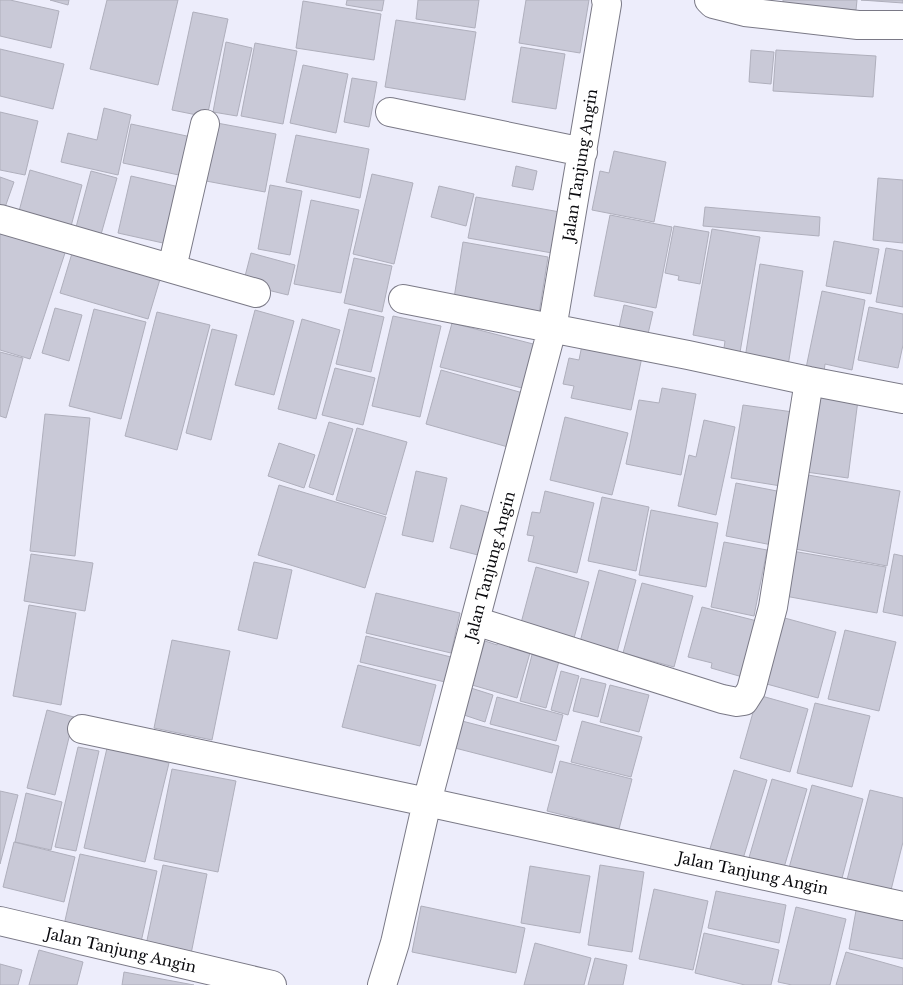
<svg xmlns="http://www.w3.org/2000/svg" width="903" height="985" font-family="'Libre Baskerville',serif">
  <rect width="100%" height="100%" fill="#ededfb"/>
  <!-- building -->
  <path fill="#c9c9d7" stroke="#afafbc" d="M 0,0 L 10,0 L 59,11 L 51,48 L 0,36 Z
    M 50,0 L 69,0 L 68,5 Z
    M 107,0 L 178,0 L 158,85 L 90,69 Z
    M 347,0 L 384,0 L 382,11 L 346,5 Z
    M 418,0 L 479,0 L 475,28 L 416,19 Z
    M 526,0 L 589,0 L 580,53 L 519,43 Z
    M 783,0 L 857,0 L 856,10 L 783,3 Z
    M 861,0 L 903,0 L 903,3 Z
    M 303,1 L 381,14 L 374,60 L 296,48 Z
    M 193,12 L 228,19 L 207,117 L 172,110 Z
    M 396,20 L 476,32 L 465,100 L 385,87 Z
    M 226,42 L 252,48 L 237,116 L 213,112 Z
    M 255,43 L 297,51 L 283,124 L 241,116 Z
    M 521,47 L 565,54 L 556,109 L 512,102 Z
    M 0,49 L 64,64 L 53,109 L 0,96 Z
    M 751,50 L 774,52 L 771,84 L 749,82 Z
    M 776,50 L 876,56 L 873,97 L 773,91 Z
    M 303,65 L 348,74 L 336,133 L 290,123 Z
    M 352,78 L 377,82 L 369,127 L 344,122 Z
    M 104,108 L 131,115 L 118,175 L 61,162 L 68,133 L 97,140 Z
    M 0,112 L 38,121 L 25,175 L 0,170 Z
    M 217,123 L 276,134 L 265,192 L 206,181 Z
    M 131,124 L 196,138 L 188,177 L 123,163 Z
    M 296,135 L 369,149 L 360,198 L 286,182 Z
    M 614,151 L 666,162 L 654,222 L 592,210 L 600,171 L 609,173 Z
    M 516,166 L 537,171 L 533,190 L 512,186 Z
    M 30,170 L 82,185 L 70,230 L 18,215 Z
    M 91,171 L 117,178 L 100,238 L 75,231 Z
    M 372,174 L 413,183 L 394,264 L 353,254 Z
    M 131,176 L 184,188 L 172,245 L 118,233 Z
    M 0,177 L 14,182 L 3,213 L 0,212 Z
    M 878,178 L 903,180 L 903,243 L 873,240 Z
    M 270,185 L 302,191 L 290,255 L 258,249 Z
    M 439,186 L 474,194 L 466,226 L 431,217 Z
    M 476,197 L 560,212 L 552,253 L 468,238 Z
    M 311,200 L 359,210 L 341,293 L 294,284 Z
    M 705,207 L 820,217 L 819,236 L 703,226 Z
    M 610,215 L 672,227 L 656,308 L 594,296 Z
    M 674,226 L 709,232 L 700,284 L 678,280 L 679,276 L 665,273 Z
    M 0,228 L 66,250 L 30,359 L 0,350 Z
    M 712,229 L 760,237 L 739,358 L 723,355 L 725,341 L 693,335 Z
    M 834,241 L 879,249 L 871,294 L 826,286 Z
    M 463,242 L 548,257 L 539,313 L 454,298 Z
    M 886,248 L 903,251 L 903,307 L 876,302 Z
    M 73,250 L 161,276 L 148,319 L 60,293 Z
    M 251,253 L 295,265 L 288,295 L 243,284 Z
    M 354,258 L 392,266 L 382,312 L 344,303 Z
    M 760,264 L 803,271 L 788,366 L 745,358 Z
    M 822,291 L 865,300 L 852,370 L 825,364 L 824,372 L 806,368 Z
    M 624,305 L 653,312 L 648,334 L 619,328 Z
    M 869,307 L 903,314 L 903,345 L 898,368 L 858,360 Z
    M 55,308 L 82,315 L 69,361 L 42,353 Z
    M 94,309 L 146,322 L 121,419 L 69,406 Z
    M 349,309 L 384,317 L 371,372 L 336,364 Z
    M 255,310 L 294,321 L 274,395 L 235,385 Z
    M 157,312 L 210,325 L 177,450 L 125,436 Z
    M 393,316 L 441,326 L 420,417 L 372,406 Z
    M 302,319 L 340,330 L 316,419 L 278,409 Z
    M 452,323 L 537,345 L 526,389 L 440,367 Z
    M 212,329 L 237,335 L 211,440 L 186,433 Z
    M 583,340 L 643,352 L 631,410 L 571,398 L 574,386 L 563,384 L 569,358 L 579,360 Z
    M 0,352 L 23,358 L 6,418 L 0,416 Z
    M 335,368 L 375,378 L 363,425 L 322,415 Z
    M 441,370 L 523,393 L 508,447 L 426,424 Z
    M 662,388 L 696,394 L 681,475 L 626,464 L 639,400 L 659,403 Z
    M 816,394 L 858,400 L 848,478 L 806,472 Z
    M 743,405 L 793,412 L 781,486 L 731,478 Z
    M 45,414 L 90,418 L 75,556 L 30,551 Z
    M 565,417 L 628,433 L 612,495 L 550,480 Z
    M 704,420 L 735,427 L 716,515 L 678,506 L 689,455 L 696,457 Z
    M 329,422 L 353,429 L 333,495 L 309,487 Z
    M 357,428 L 407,442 L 386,515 L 336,500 Z
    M 279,443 L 315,455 L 304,488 L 268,476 Z
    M 416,471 L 447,478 L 433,542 L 402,535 Z
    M 808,475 L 900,491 L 887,566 L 795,549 Z
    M 736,483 L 782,492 L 772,545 L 726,536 Z
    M 279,485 L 386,517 L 365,588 L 258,555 Z
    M 545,491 L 594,503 L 577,573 L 528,561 L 534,536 L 527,535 L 532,512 L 540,513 Z
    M 602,497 L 649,507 L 636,571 L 588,561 Z
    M 461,505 L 490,513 L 478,555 L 450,548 Z
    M 651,510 L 718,523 L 706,587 L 639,575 Z
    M 724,542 L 767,550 L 754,616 L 711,607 Z
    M 792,551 L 886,567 L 877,613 L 785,596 Z
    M 31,554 L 93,563 L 85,611 L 24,601 Z
    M 894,554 L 903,556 L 903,616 L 883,612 Z
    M 254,562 L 292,570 L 277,639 L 238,630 Z
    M 536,567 L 589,582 L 574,638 L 521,623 Z
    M 599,570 L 636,580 L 617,652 L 580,642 Z
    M 642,583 L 693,596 L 674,667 L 623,653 Z
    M 376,593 L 460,613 L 451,653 L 366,633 Z
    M 29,605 L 76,613 L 61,705 L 13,696 Z
    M 702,607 L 761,622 L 746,678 L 711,668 L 712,663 L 688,657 Z
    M 781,617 L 836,632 L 818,698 L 763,683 Z
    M 845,630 L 896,642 L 879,711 L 828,699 Z
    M 366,636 L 451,657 L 445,682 L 360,662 Z
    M 499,637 L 532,646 L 517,698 L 472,685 L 485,641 L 497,645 Z
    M 172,640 L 230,651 L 212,740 L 154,728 Z
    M 534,647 L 561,654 L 546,708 L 520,701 Z
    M 358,665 L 436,685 L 420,746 L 342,727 Z
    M 561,671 L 579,676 L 568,715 L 551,710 Z
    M 581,678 L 606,684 L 598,717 L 573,711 Z
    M 610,685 L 649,695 L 639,732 L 600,722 Z
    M 471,688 L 493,695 L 485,722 L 464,715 Z
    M 758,695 L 808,709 L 790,772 L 740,758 Z
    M 497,697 L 563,715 L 556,741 L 490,724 Z
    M 815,703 L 870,716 L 852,787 L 797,773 Z
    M 47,710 L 74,717 L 55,795 L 27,788 Z
    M 462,721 L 559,746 L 552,773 L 455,748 Z
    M 582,721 L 642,737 L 631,777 L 571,762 Z
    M 78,747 L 99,751 L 76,851 L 55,847 Z
    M 107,748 L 169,763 L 145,862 L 84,848 Z
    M 560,761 L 632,779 L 619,829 L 547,811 Z
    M 172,769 L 236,781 L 218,872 L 154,859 Z
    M 734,770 L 767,780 L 742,862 L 709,852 Z
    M 772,779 L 807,789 L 783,871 L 748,861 Z
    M 812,785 L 863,799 L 841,882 L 789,868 Z
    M 870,790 L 903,798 L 903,842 L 891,890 L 847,880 Z
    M 0,791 L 18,795 L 0,864 Z
    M 26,793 L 62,802 L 51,850 L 15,842 Z
    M 14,842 L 75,857 L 64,902 L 3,887 Z
    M 80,854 L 157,871 L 141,942 L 64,925 Z
    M 163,865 L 207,874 L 191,954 L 146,945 Z
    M 600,865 L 644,872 L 632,952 L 588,945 Z
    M 530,866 L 590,876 L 580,933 L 521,923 Z
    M 654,889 L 708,901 L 693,970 L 639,959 Z
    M 716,891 L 786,905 L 779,943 L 708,928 Z
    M 857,905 L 903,914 L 903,959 L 849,949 Z
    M 421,906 L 525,928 L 516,973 L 412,952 Z
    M 796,907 L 846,919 L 830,985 L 792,985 L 778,982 Z
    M 704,933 L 779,950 L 771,985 L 745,985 L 695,973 Z
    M 535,943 L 591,958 L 584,985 L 524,985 Z
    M 39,950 L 83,962 L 77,985 L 29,985 Z
    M 846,952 L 903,968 L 903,985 L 836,985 Z
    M 595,958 L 627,965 L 623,985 L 588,985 Z
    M 0,964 L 22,970 L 18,985 L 0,985 Z
    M 124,972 L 194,985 L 122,985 Z"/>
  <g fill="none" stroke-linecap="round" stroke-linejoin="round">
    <defs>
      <path id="minor" d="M 709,0 L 713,4 L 745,12 L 858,25 L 903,25
        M 390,112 L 583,152
        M 0,219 L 256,293
        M 172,268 L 205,124
        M 403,299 L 688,355 L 809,381 L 903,399
        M 475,621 L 722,699 L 737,702 L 744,701 L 751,690 L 773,607 L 809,381
        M 82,729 L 427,802 L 903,906
        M 0,921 L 272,985
        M 382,985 L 395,943 L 427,802 L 552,329 L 607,4 L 606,0"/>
    </defs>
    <!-- minor casing -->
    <use href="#minor" stroke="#7a7986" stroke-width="30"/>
    <!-- minor -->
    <use href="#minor" stroke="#fff" stroke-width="28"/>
  </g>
  <g text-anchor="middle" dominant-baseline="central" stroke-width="4.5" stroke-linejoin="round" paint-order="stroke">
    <!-- street labels -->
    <g font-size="15" fill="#0b0b0f" stroke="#fff">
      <text transform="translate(580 165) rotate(-81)">Jalan Tanjung Angin</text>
      <text transform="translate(490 566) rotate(-75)">Jalan Tanjung Angin</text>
      <text transform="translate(753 873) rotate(12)">Jalan Tanjung Angin</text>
      <text transform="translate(121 950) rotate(13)">Jalan Tanjung Angin</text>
    </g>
  </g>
</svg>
